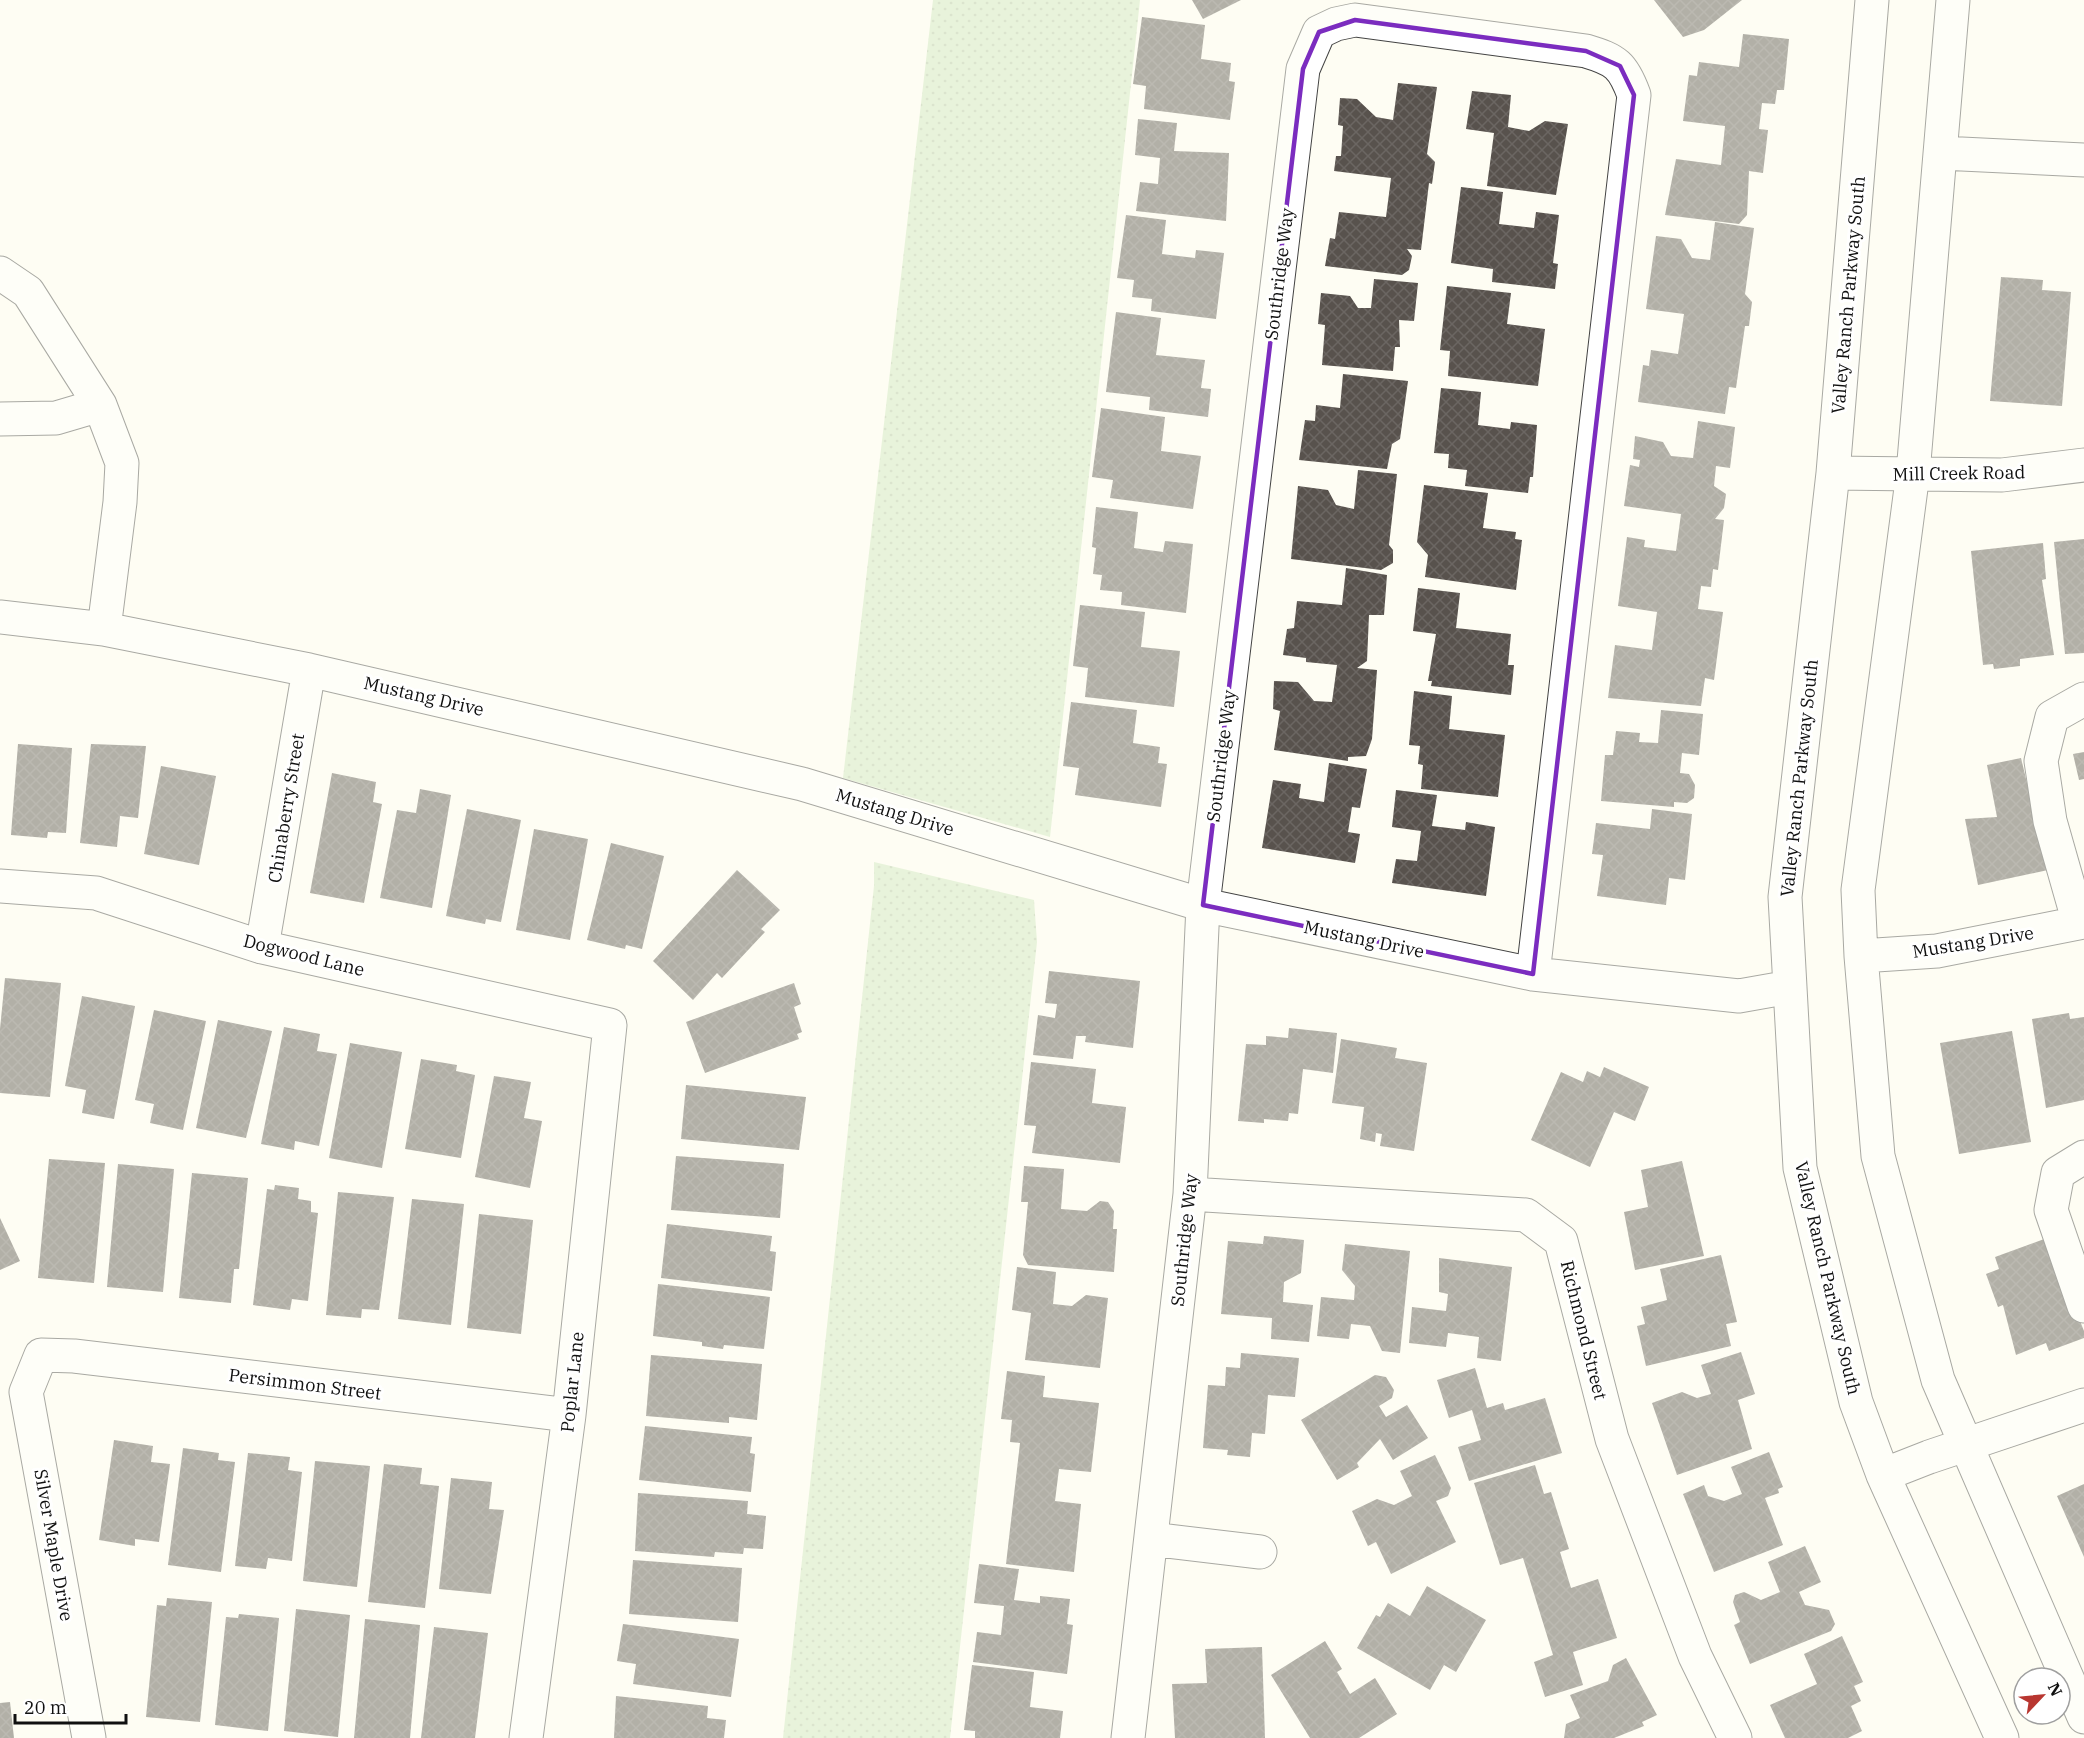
<svg xmlns="http://www.w3.org/2000/svg" width="2084" height="1738" font-family="'IBM Plex Serif',serif">
  <defs>
    <pattern id="grass-dots" width="8" height="8" patternUnits="userSpaceOnUse" patternTransform="scale(1.5)"><rect width="8" height="8" fill="#cfe7be"/><path d="M2 2h.1M6 6h.1" fill="none" stroke="#b1c5a2" stroke-width="1.8" stroke-linecap="round"/></pattern>
    <pattern id="building-cross-hatch" width="8" height="8" patternUnits="userSpaceOnUse" patternTransform="scale(1.5)"><rect width="8" height="8" fill="#58524d"/><path d="M0 0l8 8M0 8l8-8" fill="none" stroke="#6b6662"/></pattern>
  </defs>
  <rect width="100%" height="100%" fill="#fefdf3"/>
  <!-- grass -->
  <path fill="url(#grass-dots)" d="M 933,0 L 1140,0 L 1050,837 L 843,778 Z
    M 874,862 L 1034,900 L 1037,942 L 950,1738 L 783,1738 L 874,886 Z"/>
  <!-- building -->
  <path fill="url(#building-cross-hatch)" d="M 1192,0 L 1241,0 L 1203,19 Z
    M 1654,0 L 1742,0 L 1704,30 L 1683,37 Z
    M 1142,17 L 1205,25 L 1201,59 L 1231,63 L 1229,81 L 1235,82 L 1230,120 L 1144,109 L 1146,86 L 1133,84 Z
    M 1743,34 L 1789,39 L 1784,90 L 1777,90 L 1775,104 L 1762,103 L 1759,129 L 1768,130 L 1763,173 L 1749,171 L 1747,215 L 1739,224 L 1665,215 L 1676,159 L 1721,165 L 1725,126 L 1683,121 L 1689,75 L 1697,76 L 1699,62 L 1739,67 Z
    M 1398,83 L 1437,87 L 1427,154 L 1435,162 L 1432,184 L 1429,183 L 1421,250 L 1407,249 L 1412,256 L 1409,270 L 1402,275 L 1325,266 L 1330,238 L 1335,239 L 1339,212 L 1386,217 L 1391,178 L 1334,171 L 1336,156 L 1341,156 L 1343,126 L 1338,125 L 1340,98 L 1357,99 L 1376,117 L 1393,120 Z
    M 1472,91 L 1511,95 L 1508,127 L 1529,131 L 1545,121 L 1568,124 L 1556,195 L 1487,186 L 1494,133 L 1466,129 Z
    M 1138,119 L 1177,123 L 1174,151 L 1229,153 L 1226,221 L 1136,211 L 1140,182 L 1158,184 L 1160,158 L 1135,155 Z
    M 1461,187 L 1503,192 L 1499,224 L 1534,228 L 1536,212 L 1559,215 L 1553,263 L 1558,264 L 1555,289 L 1492,282 L 1493,269 L 1451,263 Z
    M 1126,215 L 1166,220 L 1162,254 L 1195,258 L 1196,250 L 1224,253 L 1216,319 L 1151,311 L 1152,299 L 1132,297 L 1134,280 L 1117,278 Z
    M 1715,222 L 1754,228 L 1745,294 L 1752,302 L 1749,326 L 1745,326 L 1736,388 L 1729,387 L 1725,414 L 1638,402 L 1643,365 L 1649,366 L 1651,350 L 1678,354 L 1684,314 L 1646,309 L 1656,236 L 1681,239 L 1692,258 L 1710,260 Z
    M 2001,277 L 2043,280 L 2042,290 L 2071,292 L 2062,406 L 1990,401 Z
    M 1374,279 L 1418,283 L 1414,321 L 1399,320 L 1400,347 L 1395,347 L 1393,371 L 1322,365 L 1325,325 L 1318,324 L 1321,293 L 1350,296 L 1358,308 L 1371,308 Z
    M 1447,286 L 1511,293 L 1507,324 L 1545,329 L 1538,386 L 1448,376 L 1450,351 L 1440,350 Z
    M 1116,312 L 1161,318 L 1156,355 L 1205,360 L 1201,388 L 1211,389 L 1208,417 L 1149,410 L 1150,397 L 1106,392 Z
    M 1343,374 L 1408,381 L 1400,439 L 1392,444 L 1387,469 L 1299,460 L 1305,420 L 1315,421 L 1316,405 L 1340,408 Z
    M 1441,388 L 1481,392 L 1478,425 L 1510,429 L 1511,422 L 1537,425 L 1533,477 L 1530,477 L 1528,493 L 1465,486 L 1467,470 L 1448,468 L 1449,454 L 1434,453 Z
    M 1101,408 L 1165,417 L 1161,451 L 1201,456 L 1193,509 L 1110,498 L 1113,480 L 1092,477 Z
    M 1698,421 L 1735,427 L 1730,468 L 1716,466 L 1714,486 L 1726,494 L 1724,508 L 1715,519 L 1724,520 L 1718,570 L 1713,569 L 1711,587 L 1701,586 L 1698,609 L 1723,612 L 1714,680 L 1705,678 L 1701,706 L 1608,698 L 1615,645 L 1652,650 L 1657,612 L 1618,606 L 1627,537 L 1645,540 L 1644,547 L 1676,551 L 1681,514 L 1624,506 L 1630,465 L 1639,467 L 1640,460 L 1633,459 L 1635,436 L 1663,442 L 1671,456 L 1693,458 Z
    M 1358,470 L 1397,474 L 1389,545 L 1393,550 L 1393,563 L 1381,570 L 1291,559 L 1298,486 L 1328,490 L 1336,505 L 1354,509 Z
    M 1424,485 L 1488,493 L 1483,528 L 1516,532 L 1515,539 L 1522,540 L 1516,590 L 1425,577 L 1428,555 L 1417,542 Z
    M 1096,507 L 1138,512 L 1134,548 L 1163,552 L 1165,541 L 1193,544 L 1186,613 L 1121,605 L 1122,592 L 1100,590 L 1102,575 L 1093,574 L 1096,548 L 1092,547 Z
    M 2084,539 L 2084,653 L 2065,654 L 2054,542 Z
    M 2043,543 L 2046,579 L 2042,580 L 2054,655 L 2020,659 L 2020,666 L 1994,669 L 1993,664 L 1983,665 L 1971,551 Z
    M 1346,568 L 1387,575 L 1384,615 L 1369,615 L 1367,661 L 1357,668 L 1377,670 L 1372,739 L 1366,756 L 1348,757 L 1348,761 L 1274,750 L 1280,711 L 1273,709 L 1274,681 L 1298,682 L 1314,701 L 1332,702 L 1337,665 L 1306,662 L 1306,658 L 1283,655 L 1287,629 L 1294,628 L 1297,601 L 1342,605 Z
    M 1418,588 L 1460,593 L 1456,628 L 1511,634 L 1508,665 L 1514,665 L 1511,695 L 1431,686 L 1432,681 L 1428,681 L 1436,634 L 1413,631 Z
    M 1080,605 L 1145,612 L 1141,647 L 1180,651 L 1174,707 L 1085,697 L 1088,668 L 1073,666 Z
    M 1414,691 L 1452,696 L 1449,729 L 1505,735 L 1498,797 L 1421,789 L 1423,765 L 1418,764 L 1420,746 L 1409,745 Z
    M 1071,702 L 1137,710 L 1133,743 L 1160,747 L 1158,763 L 1167,764 L 1161,807 L 1075,795 L 1079,768 L 1063,766 Z
    M 1661,710 L 1703,714 L 1699,755 L 1682,753 L 1680,773 L 1689,774 L 1695,785 L 1694,798 L 1687,803 L 1674,802 L 1674,807 L 1601,801 L 1605,755 L 1613,755 L 1616,731 L 1640,733 L 1639,742 L 1658,743 Z
    M 18,744 L 72,748 L 66,833 L 48,832 L 47,838 L 11,835 Z
    M 91,744 L 146,746 L 138,818 L 120,816 L 117,847 L 80,843 Z
    M 2084,752 L 2084,779 L 2079,780 L 2073,754 Z
    M 2021,758 L 2048,870 L 1978,885 L 1965,819 L 1997,817 L 1987,765 Z
    M 1329,763 L 1367,769 L 1360,808 L 1352,807 L 1348,832 L 1360,834 L 1355,863 L 1262,848 L 1273,780 L 1301,784 L 1299,798 L 1324,802 Z
    M 161,766 L 216,776 L 199,865 L 144,854 Z
    M 332,773 L 376,782 L 373,802 L 382,804 L 364,903 L 310,893 Z
    M 420,789 L 451,795 L 432,908 L 380,898 L 397,810 L 416,813 Z
    M 1396,790 L 1437,795 L 1432,826 L 1465,830 L 1466,822 L 1495,827 L 1486,896 L 1392,883 L 1396,859 L 1417,861 L 1421,831 L 1392,827 Z
    M 467,809 L 521,820 L 501,922 L 486,919 L 485,924 L 446,916 Z
    M 1652,809 L 1692,814 L 1685,880 L 1669,878 L 1666,905 L 1597,896 L 1603,855 L 1592,854 L 1596,823 L 1650,829 Z
    M 534,829 L 588,839 L 570,940 L 516,930 Z
    M 611,843 L 664,856 L 642,949 L 626,945 L 625,949 L 587,940 Z
    M 737,870 L 780,910 L 761,929 L 765,932 L 722,978 L 717,973 L 693,1000 L 653,961 Z
    M 1049,971 L 1140,981 L 1133,1048 L 1085,1042 L 1086,1036 L 1076,1036 L 1073,1059 L 1033,1055 L 1038,1015 L 1055,1018 L 1057,1004 L 1045,1003 Z
    M 5,978 L 61,983 L 50,1097 L 0,1093 L 0,1029 Z
    M 794,983 L 801,1004 L 794,1007 L 802,1032 L 797,1034 L 799,1039 L 705,1073 L 686,1022 Z
    M 82,996 L 135,1006 L 114,1119 L 82,1113 L 86,1090 L 65,1086 Z
    M 154,1010 L 206,1021 L 183,1130 L 150,1123 L 154,1104 L 135,1100 Z
    M 2069,1013 L 2070,1019 L 2084,1017 L 2084,1100 L 2046,1108 L 2032,1019 Z
    M 218,1020 L 272,1031 L 246,1138 L 196,1128 Z
    M 284,1027 L 320,1034 L 317,1051 L 337,1054 L 319,1146 L 295,1141 L 294,1150 L 261,1144 Z
    M 1289,1028 L 1337,1033 L 1333,1073 L 1303,1069 L 1298,1114 L 1289,1113 L 1288,1121 L 1264,1119 L 1264,1123 L 1238,1121 L 1246,1044 L 1266,1045 L 1266,1036 L 1288,1038 Z
    M 2012,1031 L 2031,1142 L 1959,1154 L 1940,1043 Z
    M 1341,1039 L 1397,1048 L 1395,1058 L 1427,1063 L 1414,1151 L 1380,1146 L 1382,1134 L 1376,1133 L 1375,1142 L 1360,1139 L 1364,1107 L 1332,1103 Z
    M 350,1043 L 402,1052 L 382,1168 L 329,1158 Z
    M 421,1059 L 457,1065 L 456,1071 L 475,1075 L 461,1158 L 405,1149 Z
    M 1031,1062 L 1096,1069 L 1092,1103 L 1126,1107 L 1120,1163 L 1032,1153 L 1036,1126 L 1024,1125 Z
    M 1604,1067 L 1649,1087 L 1635,1121 L 1614,1112 L 1590,1167 L 1531,1140 L 1561,1072 L 1583,1082 L 1587,1071 L 1600,1077 Z
    M 494,1076 L 531,1082 L 524,1118 L 542,1121 L 530,1188 L 475,1177 Z
    M 686,1085 L 806,1097 L 799,1150 L 681,1139 Z
    M 676,1156 L 784,1164 L 780,1218 L 671,1210 Z
    M 49,1159 L 105,1163 L 94,1283 L 38,1278 Z
    M 1682,1161 L 1704,1256 L 1635,1270 L 1624,1212 L 1648,1207 L 1641,1170 Z
    M 118,1164 L 174,1169 L 163,1292 L 107,1287 Z
    M 1024,1166 L 1064,1169 L 1061,1209 L 1087,1211 L 1100,1201 L 1108,1202 L 1114,1211 L 1113,1229 L 1117,1229 L 1114,1272 L 1028,1265 L 1023,1255 L 1028,1202 L 1021,1202 Z
    M 192,1173 L 248,1178 L 239,1269 L 234,1269 L 231,1303 L 179,1298 Z
    M 275,1185 L 299,1188 L 298,1199 L 311,1201 L 311,1212 L 318,1213 L 308,1301 L 292,1299 L 290,1310 L 253,1305 L 267,1189 L 274,1190 Z
    M 338,1192 L 394,1197 L 379,1310 L 362,1309 L 361,1318 L 326,1315 Z
    M 412,1199 L 464,1204 L 451,1325 L 398,1319 Z
    M 479,1214 L 533,1220 L 521,1334 L 467,1328 Z
    M 0,1218 L 20,1261 L 0,1270 Z
    M 667,1224 L 772,1236 L 770,1251 L 776,1252 L 772,1291 L 661,1278 Z
    M 1264,1236 L 1304,1240 L 1301,1273 L 1284,1282 L 1283,1302 L 1313,1305 L 1309,1342 L 1271,1339 L 1272,1318 L 1221,1314 L 1228,1241 L 1263,1244 Z
    M 2047,1238 L 2084,1331 L 2084,1338 L 2049,1351 L 2046,1343 L 2016,1355 L 2003,1305 L 1998,1307 L 1986,1274 L 1999,1269 L 1995,1257 Z
    M 1345,1244 L 1410,1251 L 1400,1353 L 1382,1351 L 1370,1326 L 1351,1324 L 1349,1339 L 1317,1336 L 1321,1297 L 1354,1300 L 1355,1286 L 1342,1270 Z
    M 1721,1255 L 1737,1322 L 1726,1324 L 1731,1346 L 1646,1366 L 1637,1326 L 1645,1324 L 1641,1307 L 1667,1300 L 1660,1269 Z
    M 1439,1258 L 1512,1267 L 1501,1361 L 1477,1358 L 1479,1337 L 1448,1333 L 1446,1347 L 1409,1343 L 1412,1307 L 1446,1311 L 1448,1294 L 1439,1292 Z
    M 1017,1267 L 1056,1272 L 1053,1304 L 1072,1306 L 1086,1295 L 1108,1298 L 1100,1368 L 1025,1360 L 1031,1313 L 1012,1310 Z
    M 658,1284 L 770,1297 L 764,1349 L 724,1345 L 723,1349 L 702,1346 L 702,1342 L 653,1336 Z
    M 1741,1352 L 1755,1394 L 1738,1400 L 1752,1449 L 1677,1475 L 1652,1403 L 1682,1392 L 1697,1398 L 1711,1394 L 1701,1365 Z
    M 1241,1353 L 1299,1358 L 1295,1397 L 1268,1395 L 1265,1434 L 1252,1433 L 1250,1457 L 1227,1455 L 1228,1450 L 1203,1448 L 1208,1385 L 1225,1386 L 1226,1367 L 1240,1368 Z
    M 651,1355 L 762,1364 L 757,1420 L 729,1417 L 729,1423 L 646,1416 Z
    M 1475,1368 L 1487,1408 L 1503,1403 L 1505,1410 L 1545,1398 L 1562,1453 L 1469,1481 L 1458,1447 L 1481,1440 L 1472,1410 L 1449,1418 L 1437,1380 Z
    M 1007,1371 L 1045,1376 L 1043,1397 L 1099,1403 L 1091,1472 L 1059,1469 L 1055,1501 L 1081,1504 L 1074,1572 L 1006,1564 L 1020,1443 L 1010,1442 L 1012,1420 L 1001,1419 Z
    M 1375,1375 L 1386,1377 L 1394,1390 L 1392,1398 L 1379,1406 L 1386,1417 L 1407,1405 L 1428,1438 L 1393,1460 L 1380,1439 L 1357,1463 L 1359,1467 L 1337,1480 L 1301,1420 Z
    M 645,1426 L 752,1437 L 750,1453 L 755,1454 L 751,1492 L 639,1480 Z
    M 114,1440 L 153,1446 L 151,1462 L 170,1464 L 159,1542 L 135,1539 L 135,1546 L 99,1540 Z
    M 183,1448 L 219,1453 L 218,1460 L 235,1462 L 221,1572 L 168,1565 Z
    M 1769,1452 L 1783,1487 L 1778,1489 L 1779,1493 L 1765,1498 L 1783,1545 L 1714,1572 L 1683,1494 L 1704,1485 L 1708,1496 L 1724,1501 L 1742,1494 L 1731,1467 Z
    M 248,1453 L 290,1457 L 288,1470 L 302,1472 L 292,1561 L 268,1558 L 266,1569 L 235,1566 Z
    M 1435,1455 L 1451,1488 L 1448,1496 L 1436,1501 L 1456,1542 L 1391,1574 L 1376,1542 L 1368,1546 L 1352,1511 L 1377,1499 L 1394,1505 L 1412,1496 L 1400,1471 Z
    M 315,1461 L 370,1466 L 357,1587 L 303,1581 Z
    M 384,1464 L 422,1468 L 420,1484 L 439,1486 L 425,1608 L 368,1602 Z
    M 1535,1465 L 1544,1494 L 1551,1492 L 1569,1549 L 1560,1552 L 1571,1588 L 1598,1579 L 1617,1638 L 1573,1652 L 1583,1685 L 1545,1697 L 1534,1662 L 1553,1655 L 1523,1558 L 1500,1565 L 1474,1483 Z
    M 451,1478 L 492,1482 L 489,1509 L 504,1510 L 491,1594 L 439,1589 Z
    M 2084,1484 L 2084,1557 L 2057,1496 Z
    M 638,1493 L 748,1501 L 747,1514 L 766,1516 L 763,1549 L 744,1548 L 743,1554 L 715,1552 L 714,1557 L 635,1551 Z
    M 1805,1546 L 1821,1582 L 1799,1592 L 1805,1605 L 1829,1610 L 1835,1624 L 1831,1631 L 1750,1664 L 1734,1625 L 1740,1622 L 1733,1602 L 1735,1595 L 1744,1592 L 1761,1600 L 1780,1592 L 1768,1562 Z
    M 633,1560 L 742,1568 L 738,1622 L 629,1614 Z
    M 979,1564 L 1019,1569 L 1014,1600 L 1040,1603 L 1040,1596 L 1070,1599 L 1067,1624 L 1073,1625 L 1067,1674 L 973,1662 L 977,1632 L 1001,1635 L 1004,1606 L 974,1603 Z
    M 1427,1586 L 1486,1620 L 1456,1672 L 1444,1665 L 1430,1690 L 1357,1648 L 1376,1615 L 1380,1617 L 1388,1603 L 1410,1616 Z
    M 167,1598 L 212,1602 L 200,1722 L 146,1717 L 157,1605 L 166,1606 Z
    M 296,1609 L 350,1615 L 338,1737 L 284,1731 Z
    M 239,1614 L 279,1618 L 268,1731 L 215,1725 L 226,1617 L 238,1618 Z
    M 365,1619 L 420,1625 L 410,1738 L 354,1738 Z
    M 623,1624 L 739,1639 L 731,1697 L 633,1684 L 636,1664 L 617,1661 Z
    M 434,1627 L 488,1633 L 475,1738 L 421,1738 Z
    M 1842,1636 L 1863,1682 L 1854,1686 L 1861,1701 L 1851,1706 L 1862,1731 L 1848,1738 L 1785,1738 L 1770,1705 L 1817,1684 L 1804,1654 Z
    M 1325,1641 L 1342,1669 L 1337,1672 L 1350,1694 L 1375,1678 L 1397,1714 L 1359,1738 L 1310,1738 L 1271,1675 Z
    M 1262,1647 L 1265,1738 L 1175,1738 L 1172,1684 L 1207,1683 L 1205,1649 Z
    M 1626,1658 L 1657,1715 L 1642,1722 L 1644,1726 L 1614,1738 L 1564,1738 L 1566,1724 L 1580,1718 L 1570,1695 L 1608,1681 L 1613,1665 Z
    M 972,1665 L 1034,1672 L 1030,1707 L 1063,1711 L 1060,1738 L 975,1738 L 975,1731 L 964,1730 Z
    M 616,1696 L 708,1706 L 707,1718 L 726,1720 L 724,1738 L 614,1738 Z
    M 10,1702 L 14,1738 L 0,1738 L 0,1703 Z"/>
  <g fill="none" stroke-linecap="round" stroke-linejoin="round">
    <defs>
      <path id="minor" d="M 1872,0 L 1833,473 L 1785,897 L 1800,1168 L 1856,1402 L 1883,1475 L 2002,1738
        M 1953,0 L 1913,473 L 1858,890 L 1861,956 L 1878,1156 L 1938,1380 L 2084,1717
        M 1941,153 L 2084,160
        M 0,273 L 28,292 L 100,405 L 122,463 L 120,502 L 104,629
        M 0,419 L 56,418 L 100,405
        M 1833,473 L 2002,475 L 2084,465
        M 0,617 L 104,629 L 309,670 L 802,784 L 1203,905 L 1533,974 L 1739,996 L 1790,987
        M 0,886 L 96,893 L 262,947 L 610,1025 L 569,1415 L 526,1738
        M 2079,923 L 2050,821 L 2041,761 L 2052,717 L 2084,699
        M 262,947 L 309,670
        M 1861,956 L 1937,951 L 2084,922
        M 2084,1157 L 2058,1173 L 2051,1210 L 2084,1306
        M 1190,1194 L 1526,1215 L 1561,1241 L 1612,1439 L 1695,1656 L 1735,1738
        M 1883,1475 L 1929,1457 L 2084,1405
        M 1151,1539 L 1260,1552
        M 89,1738 L 26,1392 L 41,1355 L 74,1356 L 569,1415
        M 1128,1738 L 1190,1194 L 1203,905 L 1303,69 L 1319,32 L 1336,24 L 1355,20 L 1586,51 C 1616,60 1623,65 1634,95 L 1533,974"/>
    </defs>
    <!-- minor casing -->
    <use href="#minor" stroke="#434343" stroke-width="35"/>
    <!-- minor -->
    <use href="#minor" stroke="#fff" stroke-width="33"/>
  </g>
  <!-- marked area -->
  <path d="M0 0H2084V1738H0ZM 1355,20 L 1586,51 L 1620,66 L 1634,95 L 1533,974 L 1203,905 L 1303,69 L 1319,32 Z" fill="#fefdf3" fill-opacity=".55" fill-rule="evenodd"/>
  <path fill="none" stroke="#7b2cbf" stroke-width="4.5" stroke-linejoin="round" d="M 1355,20 L 1586,51 L 1620,66 L 1634,95 L 1533,974 L 1203,905 L 1303,69 L 1319,32 Z"/>
  <g text-anchor="middle" dominant-baseline="central" stroke-width="6" stroke-linejoin="round" paint-order="stroke">
    <!-- street labels -->
    <g font-size="18" fill="#101010" stroke="#fff">
      <text transform="translate(1279 274) rotate(-83)">Southridge Way</text>
      <text transform="translate(1848 295) rotate(-85)">Valley Ranch Parkway South</text>
      <text transform="translate(1959 473) rotate(-1)">Mill Creek Road</text>
      <text transform="translate(424 696) rotate(13)">Mustang Drive</text>
      <text transform="translate(1221 756) rotate(-83)">Southridge Way</text>
      <text transform="translate(1799 778) rotate(-84)">Valley Ranch Parkway South</text>
      <text transform="translate(286 808) rotate(-81)">Chinaberry Street</text>
      <text transform="translate(895 812) rotate(17)">Mustang Drive</text>
      <text transform="translate(1364 939) rotate(12)">Mustang Drive</text>
      <text transform="translate(1973 942) rotate(-9)">Mustang Drive</text>
      <text transform="translate(304 955) rotate(14)">Dogwood Lane</text>
      <text transform="translate(1184 1240) rotate(-84)">Southridge Way</text>
      <text transform="translate(1828 1278) rotate(77)">Valley Ranch Parkway South</text>
      <text transform="translate(1584 1330) rotate(76)">Richmond Street</text>
      <text transform="translate(572 1382) rotate(-84)">Poplar Lane</text>
      <text transform="translate(305 1384) rotate(7)">Persimmon Street</text>
      <text transform="translate(54 1545) rotate(80)">Silver Maple Drive</text>
    </g>
  </g>
  <!-- north arrow -->
  <g transform="translate(2042 1696) rotate(64)"><circle r="28" fill="#ffffff" stroke="#9f9f9f" stroke-width="1.5"/>
  <path d="M0-4.5L10 22L0 15L-10 22Z" fill="#b83630"/>
  <text y="-9" font-size="16" font-weight="bold" text-anchor="middle" fill="#101010">N</text>
  </g>
  <!-- scale -->
  <path d="M15 1714v9h111v-9" fill="none" stroke="#101010" stroke-width="3"/>
  <text x="24" y="1714" font-size="18" fill="#101010" stroke="#ffffff" stroke-width="4.5" paint-order="stroke">20 m</text>
</svg>
